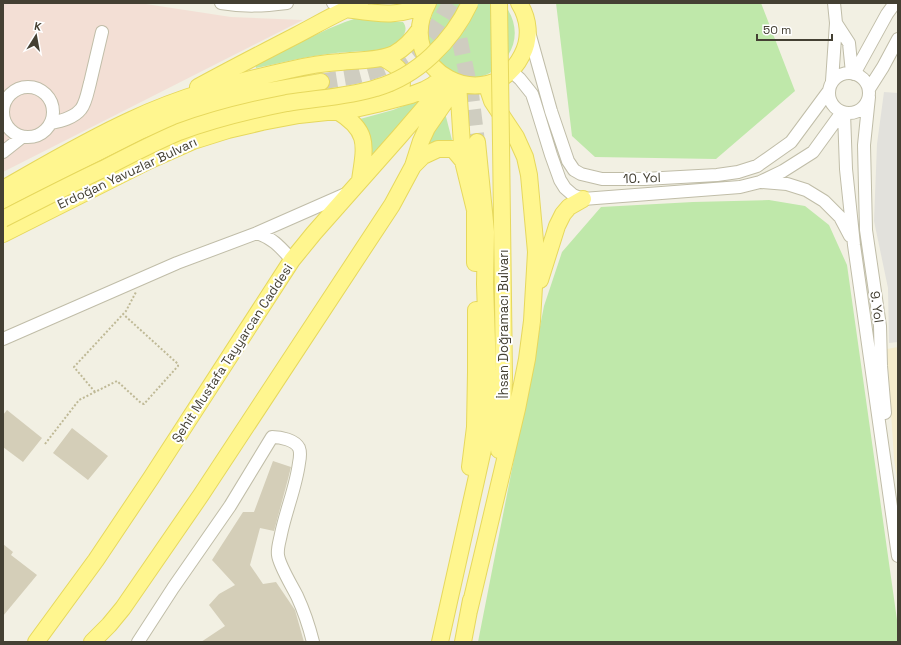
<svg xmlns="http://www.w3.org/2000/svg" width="901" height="645" font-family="'Space Grotesk',sans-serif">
  <rect width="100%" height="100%" fill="#f2f0e3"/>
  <!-- commercial -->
  <path fill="#f5eccc" d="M 898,347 L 898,486 L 894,459 L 887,349 Z"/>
  <!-- medical -->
  <path fill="#f3dfd5" d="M 3,3 L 139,3 L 231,17 L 303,20 L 3,172 Z"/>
  <!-- green -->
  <path fill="#bfe8aa" d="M 437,3 L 503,3 C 519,22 519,46 501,64 C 491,75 478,80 462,77 C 459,76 455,74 451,72 C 447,70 441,67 438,64 C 437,62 436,58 434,56 C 431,49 428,42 425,36 L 435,6 Z
    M 556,3 L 761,3 L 795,91 L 716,159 L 595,157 L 572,136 Z
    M 360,17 L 377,21 L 403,22 C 413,35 391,48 380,51 C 376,52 370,51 365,51 C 353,52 341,52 328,54 C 304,57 280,63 256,68 L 255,64 L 328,29 L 345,22 Z
    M 421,99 L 408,116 L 372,156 C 372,141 369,131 360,119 L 393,110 Z
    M 444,109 L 453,144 L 423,148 Z
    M 769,200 L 805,206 L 829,225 L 847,265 L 898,627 L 898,642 L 478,642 L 544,306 L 562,252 L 601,207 L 693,202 Z"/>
  <!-- parking -->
  <path fill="#e2e1dc" d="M 884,92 L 898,93 L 898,342 L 889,343 L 888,288 L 874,221 L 877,144 Z"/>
  <!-- building -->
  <path fill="#d4ceb8" d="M 7,410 L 42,438 L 23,462 L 3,447 L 3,415 Z
    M 72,428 L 108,456 L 88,480 L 53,453 Z
    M 273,461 L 291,467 L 288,479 L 274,531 L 260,528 L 250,565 L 263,584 L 276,582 L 295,610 L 304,642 L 201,642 L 225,626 L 209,605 L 219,594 L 235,585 L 212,560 L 243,512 L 254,512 Z
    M 3,544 L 13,552 L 11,555 L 37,575 L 3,616 Z"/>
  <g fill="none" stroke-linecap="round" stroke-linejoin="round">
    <!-- major-tunnel -->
    <path stroke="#cfcdc0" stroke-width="16" stroke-dasharray="16 8" stroke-linecap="butt" d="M 457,15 L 458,32 L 471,94 L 477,142
      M 321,82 C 335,79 349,78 363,74 C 393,67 420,49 438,24 C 443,17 446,10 451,3"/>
    <defs>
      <path id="minor" d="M 221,3 C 245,7 263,6 287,3
        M 333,3 L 344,9
        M 836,23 L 849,43 L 852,73
        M 529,32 L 551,111 L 568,161 L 574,170 L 581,174 L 602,179 L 644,179 L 717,175 L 738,172 L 757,166 L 791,142 L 828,92
        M 511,71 L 520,79 L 532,94 L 535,103 L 551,155 L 560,180 L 565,188 L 573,195 L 583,199 L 740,187 L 760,182 L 783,171 L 813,152 L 842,112
        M829 93a20 20 0 1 1 40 0a20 20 0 1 1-40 0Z
        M 854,74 L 887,14 L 895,3
        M 832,81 L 836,23 L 834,3
        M3 112a25 25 0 1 1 50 0a25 25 0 1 1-50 0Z
        M 869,89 L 883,67 L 898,39
        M 869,97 L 864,145 L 866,230 L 880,326 L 881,366 L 885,413
        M 844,113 L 846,169 L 854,245 L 898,556
        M 51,123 C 61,121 74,118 81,109 C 86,103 88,90 90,83 C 94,66 98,49 102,32
        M 3,152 L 22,137
        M 761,182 L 787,184 L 806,190 L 824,201 L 840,217 L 850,236
        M 257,233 C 274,239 280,247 292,260
        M 3,339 L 177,263 L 257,233 L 348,193
        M 138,642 L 173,588 L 230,506 L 272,437 C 281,437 295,440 299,448 C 301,453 300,458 299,463 C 296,487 286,510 281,534 C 280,540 277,548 278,555 C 279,565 292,586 297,596 C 304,611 309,626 313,642"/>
      <path id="major" d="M 428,3 C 391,70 489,120 522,55 C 531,38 529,19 519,3
        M 346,9 C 374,13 401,19 426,3
        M 383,58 C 399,67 405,71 401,90
        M 458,83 L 463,161
        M 198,87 C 231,69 264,52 297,35 C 318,24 338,12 360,3
        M 337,111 C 370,131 365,146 360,180
        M 413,166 L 423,156 L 438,149 L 453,149 L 463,161 L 475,210 L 475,263
        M 3,189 C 45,165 87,140 131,120 C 181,96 235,82 289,70 C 306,66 323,63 340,62 C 357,60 379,61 394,54 C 405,48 413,39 420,29
        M 3,200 L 140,131 L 168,120 L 187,113 L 226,101 L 264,92 L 321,82
        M 3,234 L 148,161 L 193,141 L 228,130 L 262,122 L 299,115 L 355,109 L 377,104 L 411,95 L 424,90 L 433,85 L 441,79
        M 540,280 L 557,226 L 563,214 L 569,207 L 583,199
        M 499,450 L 503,405 L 504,377 L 501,143
        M 470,467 L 475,427 L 476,372 L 476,310
        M 469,611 L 517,409 L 527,359 L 532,321 L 536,252 L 529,175 L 525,157 L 516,137 L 492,101 L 489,92 L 488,84
        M 36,642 L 96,560 L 151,478 L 292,260 L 314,233 L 399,137 L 430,101 L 444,76
        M 92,642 L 109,625 L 123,608 L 201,495 L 392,205 L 413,166 L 421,141 L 427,128 L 458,83
        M 440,642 L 484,445 L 489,402 L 485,284 L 486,232 L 477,142
        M 463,642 L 471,600"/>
    </defs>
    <!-- minor casing -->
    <use href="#minor" stroke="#c0bda8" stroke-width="14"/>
    <!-- major casing -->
    <use href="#major" stroke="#e6d85d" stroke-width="18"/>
    <!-- path -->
    <path stroke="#bfb996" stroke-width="2" stroke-dasharray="2 2" stroke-linecap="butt" d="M 95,392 L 74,367 L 126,311 L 136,292
      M 45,444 L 79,400 L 117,381 L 141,403 L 144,404 L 178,366 L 178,364 L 123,314"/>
    <!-- minor -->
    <use href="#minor" stroke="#fff" stroke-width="12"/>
    <!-- major -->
    <use href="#major" stroke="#fff68f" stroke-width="16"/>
    <defs>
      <path id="major-bridge" d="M 499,3 L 501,143
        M 3,219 C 36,202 69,185 103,169 C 128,156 153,143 179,132 C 214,119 251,110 287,103 C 317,98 348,97 376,88 C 418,76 452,41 470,3"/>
    </defs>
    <!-- major-bridge casing -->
    <use href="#major-bridge" stroke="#e6d85d" stroke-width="18" stroke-linecap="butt"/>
    <!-- major-bridge -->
    <use href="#major-bridge" stroke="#fff68f" stroke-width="16"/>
  </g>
  <g text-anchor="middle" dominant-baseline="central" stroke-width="4" stroke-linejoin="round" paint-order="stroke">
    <!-- street labels -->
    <g font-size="13" fill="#444033" stroke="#fff">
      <text transform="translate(127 173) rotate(-25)">Erdoğan Yavuzlar Bulvarı</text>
      <text transform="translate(642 178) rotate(-2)">10. Yol</text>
      <text transform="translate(877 307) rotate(82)">9. Yol</text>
      <text transform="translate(503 324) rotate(-90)">İhsan Doğramacı Bulvarı</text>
      <text transform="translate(232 353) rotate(-57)">Şehit Mustafa Tayyarcan Caddesi</text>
    </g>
  </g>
  <!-- border -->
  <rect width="901" height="645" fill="none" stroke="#444033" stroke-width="8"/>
  <!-- north arrow -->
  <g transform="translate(36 36) rotate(11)" stroke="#ffffff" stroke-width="3" paint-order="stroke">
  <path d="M0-3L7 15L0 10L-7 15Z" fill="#444033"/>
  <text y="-6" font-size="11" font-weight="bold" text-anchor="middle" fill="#444033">K</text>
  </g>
  <!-- scale -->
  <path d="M757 34v6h75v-6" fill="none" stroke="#444033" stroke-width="2"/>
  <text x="763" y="34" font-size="12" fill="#444033" stroke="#ffffff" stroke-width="3" paint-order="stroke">50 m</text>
</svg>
